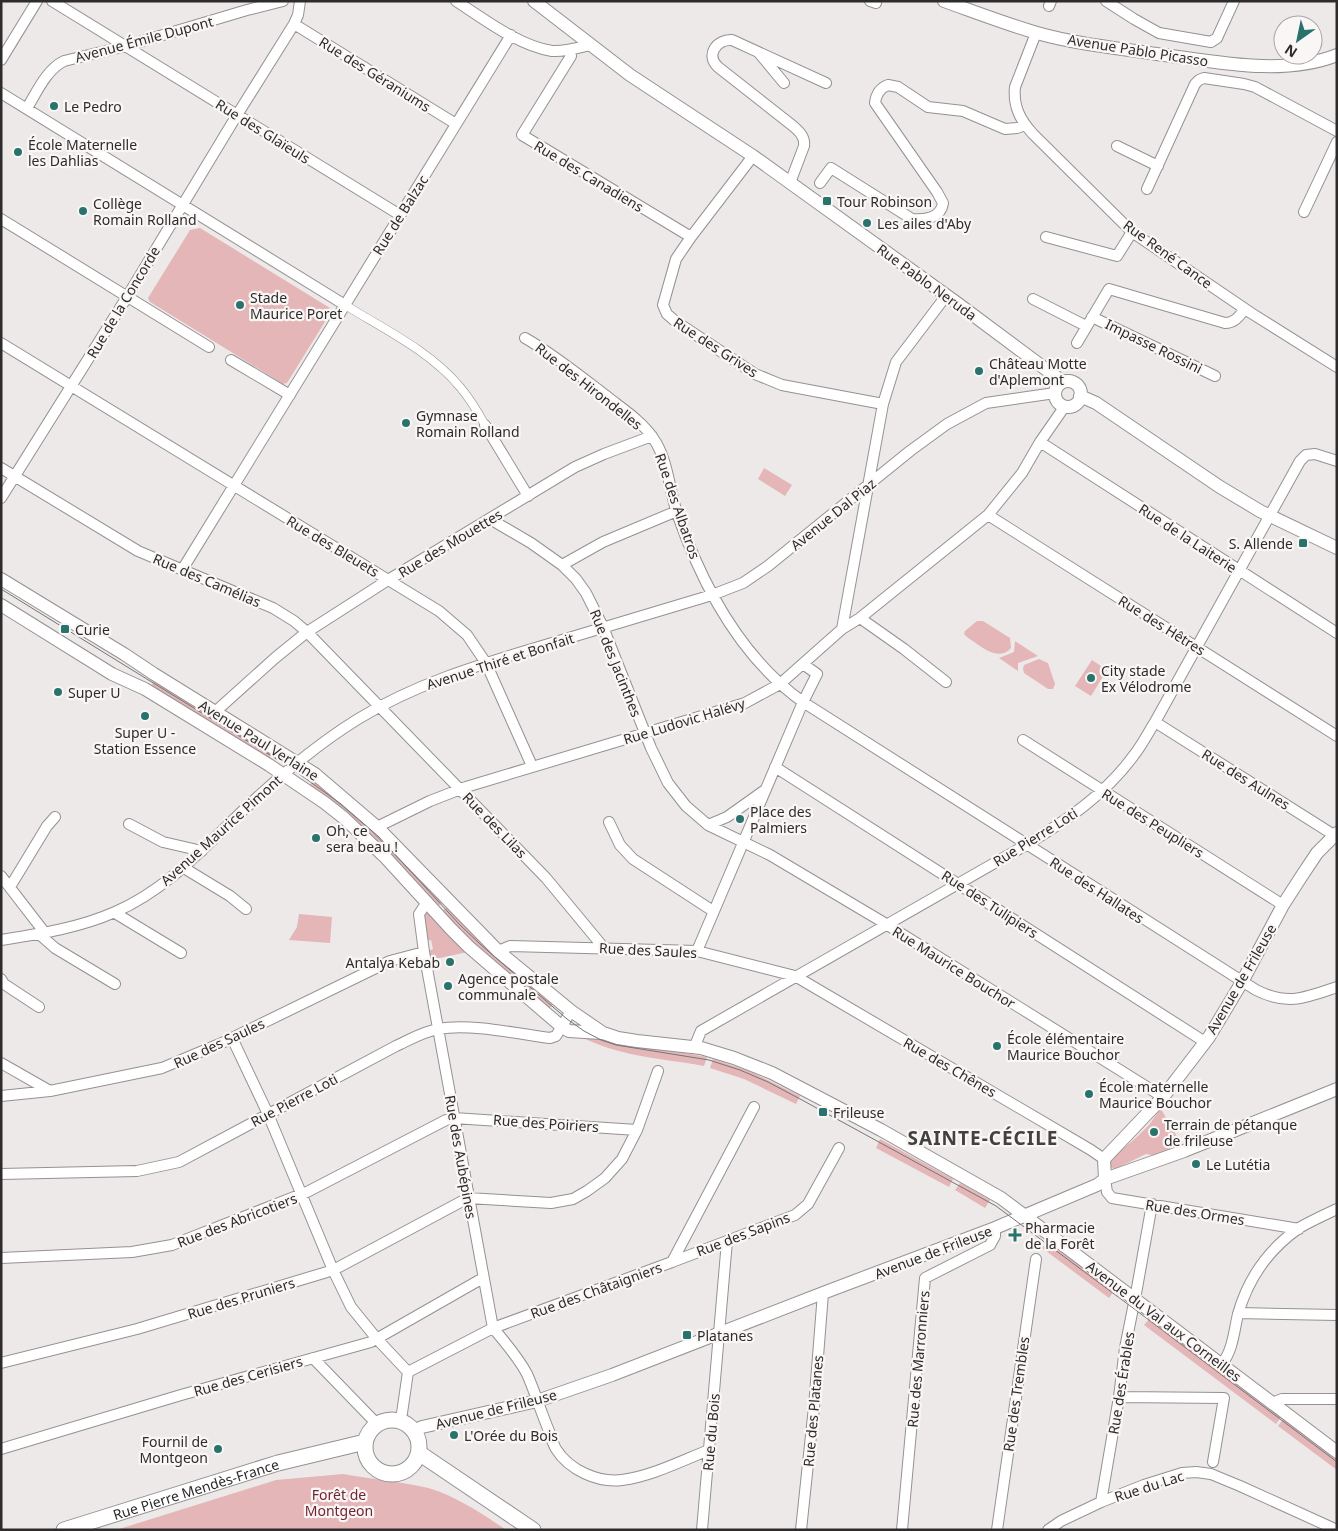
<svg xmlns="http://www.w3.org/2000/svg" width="1338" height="1531" font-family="'Noto Sans',sans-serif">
  <rect width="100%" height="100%" fill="#ede9e9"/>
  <!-- green -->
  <path fill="#e4b6b7" d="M 200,228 L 330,308 L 331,312 L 287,383 L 283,384 L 150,302 L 148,298 L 190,230 Z
    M 764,468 L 792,485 L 785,496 L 758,479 Z
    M 977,621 L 983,621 L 1010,638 L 1011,648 C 998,663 979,645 967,637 L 964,634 L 965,631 Z
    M 1015,641 L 1038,656 L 1018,663 L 1018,671 L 999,658 L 1014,652 Z
    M 1039,659 L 1048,663 L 1055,684 L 1053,689 L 1048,689 L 1024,673 L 1023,669 L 1024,665 Z
    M 1092,660 L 1107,670 L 1091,696 L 1075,686 Z
    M 154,681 L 272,753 L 268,761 L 150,689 Z
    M 314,780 L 360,817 L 443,902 L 436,908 L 308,787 Z
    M 447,907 L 488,949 L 553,1004 L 548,1011 L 440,913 Z
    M 426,912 L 428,912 L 468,952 L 430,960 L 428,951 L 433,949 L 431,940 L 427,941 L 423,915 Z
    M 299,914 L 332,917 L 330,943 L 289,940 L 297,927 Z
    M 578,1035 L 596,1036 L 638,1047 L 691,1054 L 707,1057 L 704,1066 C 662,1058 617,1057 578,1035 Z
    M 713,1059 L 749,1071 L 800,1096 L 796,1104 L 744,1079 L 710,1068 Z
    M 1161,1109 L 1182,1145 L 1158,1156 L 1146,1154 L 1115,1169 C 1111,1168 1108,1166 1109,1160 C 1111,1154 1120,1151 1125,1147 C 1133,1141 1141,1133 1149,1125 C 1153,1120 1156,1114 1161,1109 Z
    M 880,1139 L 953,1179 L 949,1187 L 876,1148 Z
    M 960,1183 L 990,1200 L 985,1208 L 955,1190 Z
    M 1048,1241 L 1114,1291 L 1109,1298 L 1042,1248 Z
    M 1150,1318 L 1281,1417 L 1276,1424 L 1144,1325 Z
    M 1283,1419 L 1337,1459 L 1337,1470 L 1278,1426 Z
    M 343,1474 C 370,1479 397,1481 424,1487 C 449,1492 485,1515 506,1530 L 116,1530 L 276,1480 Z"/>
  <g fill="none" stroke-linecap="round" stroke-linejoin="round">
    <defs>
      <path id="pedestrian" d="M 345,305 C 384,329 430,351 460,387 C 470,399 478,412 485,425"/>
      <path id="minor" d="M 52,1 L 400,215
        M 456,1 C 484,19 519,46 552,51 C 564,52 578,48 590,45
        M 870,1 L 876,3
        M 1106,1 L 1134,19 L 1159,33 L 1211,42 L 1217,38 L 1234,1
        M 1049,6 L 1051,1
        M 294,24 L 456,124
        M 1036,33 L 1015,87 C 1013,106 1020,120 1033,134 L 1132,232 L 1251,313 L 1337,367
        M 569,50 L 571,56 L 522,135 L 691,237
        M 759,53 L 784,83
        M 1,60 L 37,1
        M 1,93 L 345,305
        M 27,108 C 37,92 46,70 64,61 L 126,46 L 247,10 L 283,1
        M 1117,146 L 1158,166
        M 753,156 L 691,237 L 676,259 L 663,305 L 667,314 L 675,321 L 755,374 L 782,385 L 883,404
        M 790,183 L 804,146 C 805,137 800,132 793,126 L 718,67 C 705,55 717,39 732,40 L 826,83
        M 820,183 L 831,168 L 912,219 C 925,220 941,218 943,203 L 937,192 L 875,103 C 876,94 880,88 888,85 L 898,87 L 928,107 L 963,111 L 1005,129 L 1017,128 L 1025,125
        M 1147,189 L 1195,84 L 1199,80 L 1204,78 L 1244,84 L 1255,87 L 1337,131
        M 1304,212 L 1337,142
        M 1,219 L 209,347
        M 1046,237 L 1117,256 L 1132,232
        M 1033,299 L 1086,326
        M 1092,317 L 1215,376
        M 525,338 C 553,354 579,375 605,395 C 621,408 641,420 653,438 C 668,459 669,489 677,513 C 702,585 740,657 803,702 L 1256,990 C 1288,1006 1305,998 1337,987
        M 1,343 L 439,611 L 467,635 L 486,663 L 532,766
        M 1077,343 L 1109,289 L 1225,323 C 1235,323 1239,316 1245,309
        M 231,360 L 290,395
        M 485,425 L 528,496
        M 1040,442 L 1337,633
        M 1,468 L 138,551 L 273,608 L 294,621 L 307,632 L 546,878 L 604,948
        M 1,498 L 127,297 L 237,115 L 294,24 L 298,15 L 300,1
        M 988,515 L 1337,736
        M 490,519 L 531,543 L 562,565 L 576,579 L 586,593 L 603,627 L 651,748 L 668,783 L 686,806 L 708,825 L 770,855 L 881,921 L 1163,1097
        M 562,565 L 603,542 L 677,511
        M 182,570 L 511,35
        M 860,618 L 904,649 L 946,682
        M 842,629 L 883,404 L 896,362 L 946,296
        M 215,712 L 275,658 L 307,632 L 388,580 L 575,467 L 604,454 L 652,436
        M 1155,722 L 1337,837
        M 1023,740 L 1283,905
        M 775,767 L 1205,1042
        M 609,822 L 620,845 L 633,859 L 713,911
        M 129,824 L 163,842 L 202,851
        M 708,825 L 727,817 L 765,790
        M 377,827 L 430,801 L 466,787 L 745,703 L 780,684 L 842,629 L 860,618 L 988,515 L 1022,473 L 1040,442 L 1065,406
        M 184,868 L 230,896 L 246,909
        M 1,876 L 45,933
        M 10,887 L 47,826 L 55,817
        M 427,902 L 419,914 L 424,952 L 493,1328 C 505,1342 518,1357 527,1374 C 535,1392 541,1412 549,1431 C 551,1437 553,1444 556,1449 C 569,1470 598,1483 622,1480 C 652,1476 681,1461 709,1450
        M 115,913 L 181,953
        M 39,934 L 55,948 L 115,984
        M 1,940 C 39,934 79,928 115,912 C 161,892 194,858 229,824 C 269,785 311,748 358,719 C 415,684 478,665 542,646 C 598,629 655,612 712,595 L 743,583 L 768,566 L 910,451 L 947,424 L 986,403 L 1055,393
        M 498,951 L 510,946 L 697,951 L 795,976 L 1091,1150 L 1104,1159
        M 697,951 L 803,702 L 817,674 L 803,664
        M 1,979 L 4,984 L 39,1007
        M 232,1038 L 268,1114 L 333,1270 L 351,1307 L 377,1339 L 408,1372
        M 694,1048 L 701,1031 L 1026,845 C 1067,820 1106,794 1134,755 C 1142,745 1148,733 1155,722 L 1300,461 L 1306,455 L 1315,454 L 1337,461
        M 1,1063 L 50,1091
        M 1,1096 L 50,1091 L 162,1068 L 224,1042 L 390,961 L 424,952
        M 1,1174 L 137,1171 L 179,1162 L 396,1046 C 409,1040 424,1031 439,1029 C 469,1023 519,1034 550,1038 L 556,1036 L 571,1011
        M 1105,1179 L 1107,1192 L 1112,1198 L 1299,1229
        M 1,1258 L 132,1252 L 172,1245 L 307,1192 L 446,1120 L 454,1118 L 637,1130
        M 672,1262 L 795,1215 L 808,1204 L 839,1148
        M 1239,1313 L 1337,1315
        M 313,1358 L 377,1424
        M 1,1363 L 137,1329 L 327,1272 L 339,1267 L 468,1198 L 551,1203 L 573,1199 L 587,1191 L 605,1178 L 622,1159 L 637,1130 L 658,1071
        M 1221,1365 C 1233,1351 1234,1331 1238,1314 C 1248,1279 1269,1249 1299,1228 C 1311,1221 1324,1215 1337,1209
        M 408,1372 L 493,1328 L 672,1262 L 754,1107
        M 1119,1397 L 1224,1398 L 1213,1462
        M 1274,1404 L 1277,1401 L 1282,1399 L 1337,1399
        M 399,1421 L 402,1413 L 408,1372
        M 1,1449 L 181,1395 L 371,1342 L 483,1278
        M 1101,1502 L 1119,1397 L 1125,1348 L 1137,1288 L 1152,1204
        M 702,1530 L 727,1241
        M 801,1530 L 814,1407 L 823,1293
        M 902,1530 L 925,1278 L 990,1245 L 995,1236 L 995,1228
        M 997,1530 L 1036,1259
        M 1048,1530 L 1061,1521 L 1101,1502 L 1144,1485 L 1182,1473 L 1196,1472 L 1211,1474 L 1240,1486 L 1337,1530"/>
      <path id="tertiary" d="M 534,1 L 630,75 L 753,156 L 957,303 L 1063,382
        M 944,1 C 975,12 1006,24 1037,33 C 1076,44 1117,48 1157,54 C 1213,61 1282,77 1337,55
        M1055 394a13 13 0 1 1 26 0a13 13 0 1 1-26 0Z
        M 1080,396 L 1096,403 L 1220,487 L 1260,511 L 1337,548
        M 1,579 L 124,654 L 154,674 L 315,774 L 377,827 L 498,951 L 571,1011 L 603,1033 L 618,1038 L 637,1041 L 701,1048 L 734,1058 L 772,1073 L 881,1130 L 1001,1198 L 1337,1452
        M 1,605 L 112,674 L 145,689 L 269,765 L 325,803 L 344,818 L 386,858 L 451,929 L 469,947 L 562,1027 L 569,1031 L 601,1033
        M 1105,1179 L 1104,1159 L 1163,1097 L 1209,1037 L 1242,982 L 1283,905 L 1301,877 L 1317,853 L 1337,833
        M 414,1431 L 422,1427 L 537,1401 L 612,1375 L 823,1293 L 995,1228 L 1097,1185 L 1105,1179 L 1184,1151 L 1337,1089"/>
      <g id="secondary">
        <circle cx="392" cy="1447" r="27"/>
        <path d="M 419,1453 L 533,1530"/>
        <path id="s1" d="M 64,1530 L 278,1463 L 365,1442"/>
      </g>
    </defs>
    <!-- pedestrian casing -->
    <use href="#pedestrian" stroke="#959192" stroke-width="9"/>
    <!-- minor casing -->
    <use href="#minor" stroke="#959192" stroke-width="12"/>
    <!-- tertiary casing -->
    <use href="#tertiary" stroke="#959192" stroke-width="14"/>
    <!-- secondary casing -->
    <use href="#secondary" stroke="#959192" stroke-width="17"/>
    <!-- pedestrian -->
    <use href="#pedestrian" stroke="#fff" stroke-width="8"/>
    <!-- minor -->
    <use href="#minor" stroke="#fff" stroke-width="10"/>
    <!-- tertiary -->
    <use href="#tertiary" stroke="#fff" stroke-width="12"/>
    <!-- secondary -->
    <use href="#secondary" stroke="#fff" stroke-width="15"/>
    <!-- tram -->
    <path stroke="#777575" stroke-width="1" d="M 1,589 L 291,768 L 341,804 L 379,837 L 460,925 L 481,945 L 567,1019 L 584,1031 L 601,1040 L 616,1045 L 709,1060 L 740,1070 L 768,1082 L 802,1100 L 996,1206 L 1133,1308 L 1337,1462"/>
  </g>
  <!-- markers -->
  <g fill="#2a736c" stroke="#faf6f6" stroke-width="2">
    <circle cx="54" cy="106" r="5"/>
    <circle cx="18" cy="152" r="5"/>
    <rect x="822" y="196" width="10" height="10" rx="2.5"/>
    <circle cx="83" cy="211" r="5"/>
    <circle cx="867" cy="223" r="5"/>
    <circle cx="240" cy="305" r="5"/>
    <circle cx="979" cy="371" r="5"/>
    <circle cx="406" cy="423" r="5"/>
    <rect x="1298" y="538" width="10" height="10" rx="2.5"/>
    <rect x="60" y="624" width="10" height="10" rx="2.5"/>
    <circle cx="1091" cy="678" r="5"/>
    <circle cx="58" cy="692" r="5"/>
    <circle cx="145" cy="716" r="5"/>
    <circle cx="740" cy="819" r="5"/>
    <circle cx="316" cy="838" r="5"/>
    <circle cx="450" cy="962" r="5"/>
    <circle cx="448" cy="986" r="5"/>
    <circle cx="997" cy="1046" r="5"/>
    <circle cx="1089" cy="1094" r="5"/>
    <rect x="818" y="1107" width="10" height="10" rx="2.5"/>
    <circle cx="1154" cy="1132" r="5"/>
    <circle cx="1196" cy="1164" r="5"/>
    <path d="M1012.5 1227.5h5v5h5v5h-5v5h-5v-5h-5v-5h5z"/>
    <rect x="682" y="1330" width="10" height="10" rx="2.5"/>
    <circle cx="454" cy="1435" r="5"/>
    <circle cx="218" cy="1449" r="5"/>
  </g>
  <g text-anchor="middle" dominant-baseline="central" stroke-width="4.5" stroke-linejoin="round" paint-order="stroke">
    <!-- street labels -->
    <g font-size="14" fill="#2d2b2b" stroke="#faf6f6">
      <text transform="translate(144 39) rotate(-15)">Avenue Émile Dupont</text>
      <text transform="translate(1138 50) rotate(9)">Avenue Pablo Picasso</text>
      <text transform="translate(375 74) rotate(32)">Rue des Géraniums</text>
      <text transform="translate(263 131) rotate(32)">Rue des Glaïeuls</text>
      <text transform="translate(589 176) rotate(31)">Rue des Canadiens</text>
      <text transform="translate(400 215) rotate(-58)">Rue de Balzac</text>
      <text transform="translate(1168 254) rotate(36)">Rue René Cance</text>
      <text transform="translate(927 282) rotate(36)">Rue Pablo Neruda</text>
      <text transform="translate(123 302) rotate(-59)">Rue de la Concorde</text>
      <text transform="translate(1154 346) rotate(26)">Impasse Rossini</text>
      <text transform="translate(716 347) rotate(33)">Rue des Grives</text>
      <text transform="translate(589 386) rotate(38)">Rue des Hirondelles</text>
      <text transform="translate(678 506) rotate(71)">Rue des Albatros</text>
      <text transform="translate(833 514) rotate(-39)">Avenue Dal Piaz</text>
      <text transform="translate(1188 538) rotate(33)">Rue de la Laiterie</text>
      <text transform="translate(450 543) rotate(-31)">Rue des Mouettes</text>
      <text transform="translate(333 546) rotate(31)">Rue des Bleuets</text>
      <text transform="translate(207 580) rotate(23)">Rue des Camélias</text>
      <text transform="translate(1162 625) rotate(32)">Rue des Hêtres</text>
      <text transform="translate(500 661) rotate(-18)">Avenue Thiré et Bonfait</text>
      <text transform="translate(616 663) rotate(68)">Rue des Jacinthes</text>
      <text transform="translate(684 721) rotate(-17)">Rue Ludovic Halévy</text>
      <text transform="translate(259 740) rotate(32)">Avenue Paul Verlaine</text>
      <text transform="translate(1246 779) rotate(32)">Rue des Aulnes</text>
      <text transform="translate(1153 823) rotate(32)">Rue des Peupliers</text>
      <text transform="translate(495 825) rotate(46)">Rue des Lilas</text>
      <text transform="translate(221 830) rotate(-42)">Avenue Maurice Pimont</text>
      <text transform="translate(1035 837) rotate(-32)">Rue Pierre Loti</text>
      <text transform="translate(1097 890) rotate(33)">Rue des Hallates</text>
      <text transform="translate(990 904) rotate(33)">Rue des Tulipiers</text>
      <text transform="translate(648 950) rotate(3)">Rue des Saules</text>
      <text transform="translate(954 967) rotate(32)">Rue Maurice Bouchor</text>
      <text transform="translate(1241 979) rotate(-60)">Avenue de Frileuse</text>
      <text transform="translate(219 1043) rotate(-25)">Rue des Saules</text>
      <text transform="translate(950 1067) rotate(30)">Rue des Chênes</text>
      <text transform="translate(294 1100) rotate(-28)">Rue Pierre Loti</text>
      <text transform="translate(546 1123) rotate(4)">Rue des Poiriers</text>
      <text transform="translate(461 1157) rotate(80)">Rue des Aubépines</text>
      <text transform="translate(1195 1212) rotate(9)">Rue des Ormes</text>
      <text transform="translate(237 1220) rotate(-21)">Rue des Abricotiers</text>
      <text transform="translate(743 1234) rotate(-21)">Rue des Sapins</text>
      <text transform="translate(933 1252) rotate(-21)">Avenue de Frileuse</text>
      <text transform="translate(596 1290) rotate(-20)">Rue des Châtaigniers</text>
      <text transform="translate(241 1298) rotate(-17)">Rue des Pruniers</text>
      <text transform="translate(1164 1321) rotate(37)">Avenue du Val aux Corneilles</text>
      <text transform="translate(918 1359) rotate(-85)">Rue des Marronniers</text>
      <text transform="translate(248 1376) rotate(-16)">Rue des Cerisiers</text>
      <text transform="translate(1121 1383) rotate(-81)">Rue des Érables</text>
      <text transform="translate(1016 1394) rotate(-82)">Rue des Trembles</text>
      <text transform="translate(496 1409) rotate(-14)">Avenue de Frileuse</text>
      <text transform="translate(813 1411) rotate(-85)">Rue des Platanes</text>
      <text transform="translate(711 1432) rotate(-85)">Rue du Bois</text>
      <text transform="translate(1149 1486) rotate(-18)">Rue du Lac</text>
      <text stroke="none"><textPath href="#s1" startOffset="138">Rue Pierre Mendès-France</textPath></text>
    </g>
    <!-- poi labels -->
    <g font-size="14" fill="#2d2b2b" stroke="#faf6f6" text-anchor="start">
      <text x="64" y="106">Le Pedro</text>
      <text x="28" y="144">École Maternelle<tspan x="28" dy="16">les Dahlias</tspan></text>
      <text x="837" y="201">Tour Robinson</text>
      <text x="93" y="203">Collège<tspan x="93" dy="16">Romain Rolland</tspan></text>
      <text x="877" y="223">Les ailes d'Aby</text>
      <text x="250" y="297">Stade<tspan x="250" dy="16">Maurice Poret</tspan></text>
      <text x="989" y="363">Château Motte<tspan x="989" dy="16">d'Aplemont</tspan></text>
      <text x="416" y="415">Gymnase<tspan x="416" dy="16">Romain Rolland</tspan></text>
      <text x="1293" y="543" text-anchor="end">S. Allende</text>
      <text x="75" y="629">Curie</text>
      <text x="1101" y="670">City stade<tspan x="1101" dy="16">Ex Vélodrome</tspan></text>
      <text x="68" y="692">Super U</text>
      <text x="145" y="732" text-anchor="middle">Super U -<tspan x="145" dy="16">Station Essence</tspan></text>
      <text x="750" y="811">Place des<tspan x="750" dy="16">Palmiers</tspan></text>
      <text x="326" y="830">Oh, ce<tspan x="326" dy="16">sera beau !</tspan></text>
      <text x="440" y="962" text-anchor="end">Antalya Kebab</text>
      <text x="458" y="978">Agence postale<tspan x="458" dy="16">communale</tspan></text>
      <text x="1007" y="1038">École élémentaire<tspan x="1007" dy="16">Maurice Bouchor</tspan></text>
      <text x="1099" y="1086">École maternelle<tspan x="1099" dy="16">Maurice Bouchor</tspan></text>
      <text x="833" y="1112">Frileuse</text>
      <text x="1164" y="1124">Terrain de pétanque<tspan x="1164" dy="16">de frileuse</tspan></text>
      <text x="1206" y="1164">Le Lutétia</text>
      <text x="1025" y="1227">Pharmacie<tspan x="1025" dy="16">de la Forêt</tspan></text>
      <text x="697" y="1335">Platanes</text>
      <text x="464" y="1435">L'Orée du Bois</text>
      <text x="208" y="1441" text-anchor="end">Fournil de<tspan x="208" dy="16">Montgeon</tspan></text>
    </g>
    <!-- park labels -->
    <g font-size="14" fill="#72242f" stroke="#faf6f6">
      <text x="339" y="1494">Forêt de<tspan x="339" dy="16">Montgeon</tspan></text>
    </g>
    <!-- district labels -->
    <g font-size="19" font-weight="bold" letter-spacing="1" fill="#434040" stroke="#faf6f6">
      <text x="983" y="1138">SAINTE-CÉCILE</text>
    </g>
  </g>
  <!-- border -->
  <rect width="1338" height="1531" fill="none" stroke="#2d2b2b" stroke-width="5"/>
  <!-- north arrow -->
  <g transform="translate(1298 40) rotate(213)"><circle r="24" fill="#faf6f6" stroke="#a8a5a5"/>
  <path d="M0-4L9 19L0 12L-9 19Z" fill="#2a736c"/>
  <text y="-8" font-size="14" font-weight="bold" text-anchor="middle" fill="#2d2b2b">N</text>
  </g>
</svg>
